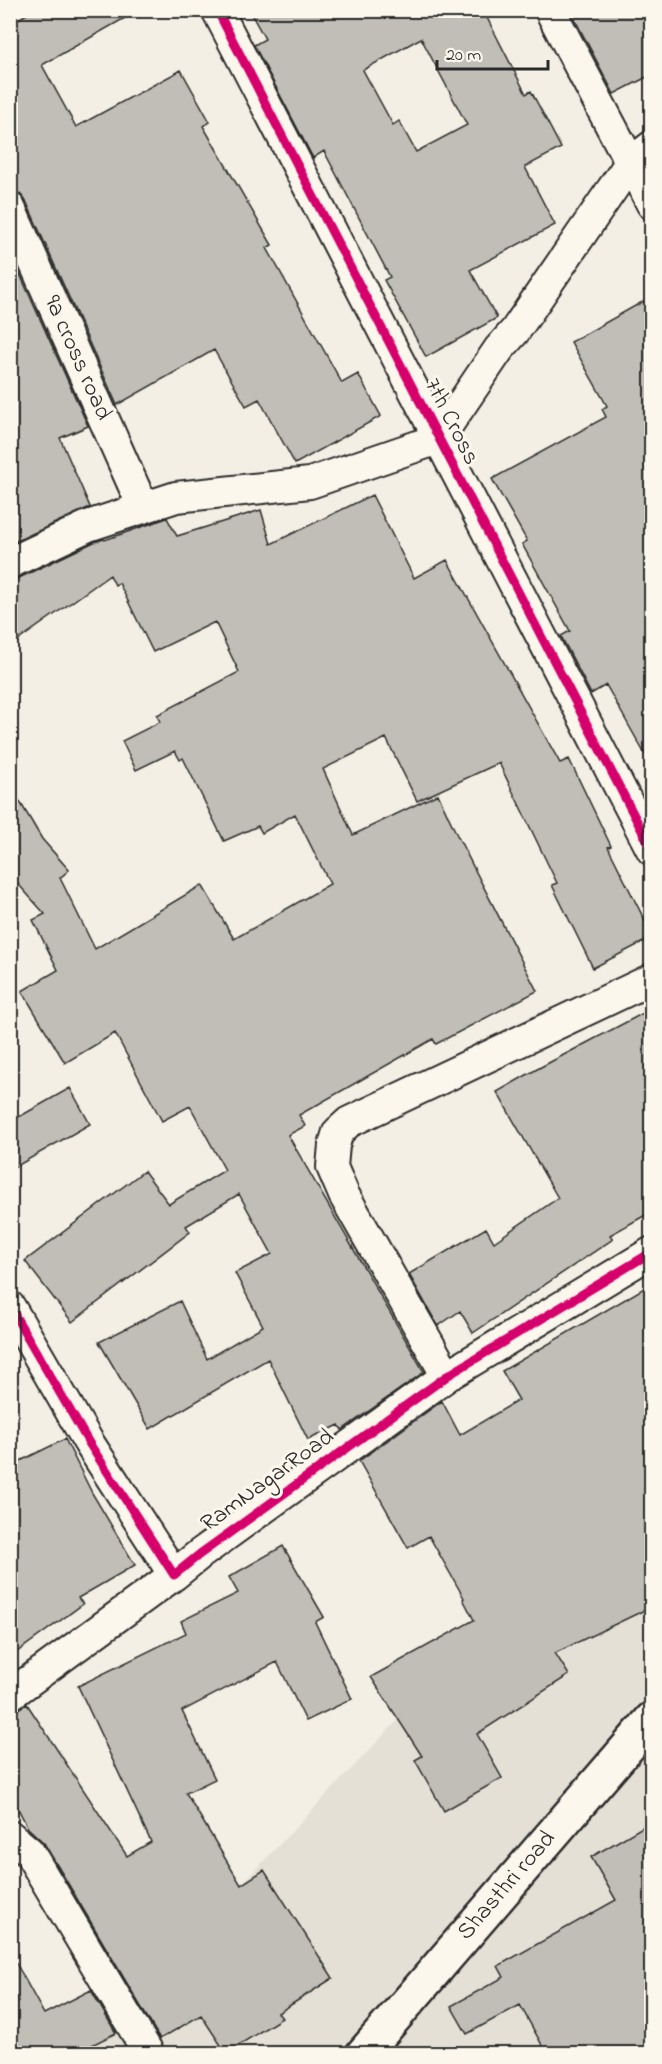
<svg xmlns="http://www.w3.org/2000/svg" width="662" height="2064" font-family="'Indie Flower',sans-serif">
  <rect width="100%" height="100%" fill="#f3efe4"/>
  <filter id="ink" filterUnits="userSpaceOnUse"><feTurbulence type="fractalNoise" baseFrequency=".0167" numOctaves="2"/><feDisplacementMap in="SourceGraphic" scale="12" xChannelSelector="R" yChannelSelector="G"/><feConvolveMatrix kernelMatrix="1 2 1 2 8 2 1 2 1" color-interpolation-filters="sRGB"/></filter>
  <g filter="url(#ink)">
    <!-- built -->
    <path fill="#e4e0d6" d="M 651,1454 L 651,2053 L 81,2053 Z"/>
    <!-- building -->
    <path fill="#c0beb6" stroke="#2b2b2b" stroke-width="1.5" fill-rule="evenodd" d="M 10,10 L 17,20 L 33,10 L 139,10 L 42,65 L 76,127 L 181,70 L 210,122 L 203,126 L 272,245 L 267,248 L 342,383 L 358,374 L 381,416 L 295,464 L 259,399 L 246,406 L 214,350 L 117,405 L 26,201 L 20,194 L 10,191 Z
      M 249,10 L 483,10 L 526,94 L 531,91 L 561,148 L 525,167 L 555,225 L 470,270 L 497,318 L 426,357 L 384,280 L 390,277 L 324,151 L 313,158 L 254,45 L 265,39 ZM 421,38 L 467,125 L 416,152 L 399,121 L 393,125 L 363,70 Z
      M 570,10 L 651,10 L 651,75 L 614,94 Z
      M 10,252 L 88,426 L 60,438 L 90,507 L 10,544 Z
      M 651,297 L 651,765 L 606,685 L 591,694 L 561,636 L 570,631 L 522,544 L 527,541 L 492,479 L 606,417 L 602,409 L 607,406 L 571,342 Z
      M 372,495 L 414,578 L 447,560 L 560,763 L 569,759 L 611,846 L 608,847 L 651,933 L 651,938 L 593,968 L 552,885 L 557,883 L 499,763 L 417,801 L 386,738 L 323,769 L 353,835 L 438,794 L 457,835 L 537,991 L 436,1044 L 433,1039 L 299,1115 L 305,1126 L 288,1135 L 424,1372 L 342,1430 L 339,1425 L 308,1440 L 268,1359 L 150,1429 L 99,1342 L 180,1301 L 207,1359 L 263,1326 L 235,1273 L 272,1254 L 239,1194 L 186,1226 L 190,1232 L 72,1322 L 25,1261 L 144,1171 L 169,1204 L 225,1170 L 190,1106 L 162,1121 L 115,1033 L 65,1063 L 22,991 L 58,970 L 33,920 L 45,914 L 10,875 L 10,785 L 42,839 L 69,870 L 60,878 L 95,949 L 202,885 L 234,939 L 330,884 L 295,814 L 262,833 L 258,826 L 224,841 L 183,758 L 180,760 L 175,751 L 136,770 L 122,741 L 160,722 L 157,715 L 239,672 L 215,622 L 153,652 L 119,583 L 115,585 L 110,575 L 10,646 L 10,580 L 17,579 L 94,542 L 104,539 L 105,540 L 167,518 L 177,536 L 261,510 L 271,544 Z
      M 651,1009 L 651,1212 L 610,1235 L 613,1239 L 473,1333 L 460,1311 L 438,1326 L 409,1274 L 486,1228 L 494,1242 L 558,1198 L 497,1092 L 539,1068 Z
      M 70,1088 L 90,1124 L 10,1170 L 10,1122 Z
      M 651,1284 L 651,1607 L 555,1653 L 569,1675 L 477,1734 L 502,1778 L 444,1811 L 415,1760 L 422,1756 L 371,1677 L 474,1620 L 463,1599 L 464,1598 L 429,1536 L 408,1548 L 359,1461 L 442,1401 L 460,1435 L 519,1400 L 502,1371 Z
      M 65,1439 L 92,1493 L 135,1565 L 78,1598 L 83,1604 L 10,1657 L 10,1466 Z
      M 283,1546 L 324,1617 L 315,1622 L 352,1699 L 306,1721 L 277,1662 L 182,1711 L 215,1779 L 186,1793 L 241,1885 L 264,1870 L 333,1978 L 278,2013 L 282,2018 L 226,2053 L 201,2015 L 160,2039 L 44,1843 L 28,1828 L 10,1793 L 10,1712 L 27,1704 L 127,1856 L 151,1842 L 78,1686 L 186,1633 L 181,1621 L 238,1593 L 229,1577 Z
      M 651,1822 L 651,2054 L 547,2054 L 520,2005 L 467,2034 L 451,2006 L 504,1977 L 498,1966 L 616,1900 L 591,1857 Z
      M 10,1952 L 44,2014 L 91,1990 L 116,2033 L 74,2054 L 10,2054 Z"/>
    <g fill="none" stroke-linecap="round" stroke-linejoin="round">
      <defs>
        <path id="street" d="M 217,10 L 652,850
          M 550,10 L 652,204
          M 10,208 L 143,507
          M 10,563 L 88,526 L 176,497 L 310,483 L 438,439 L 499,349 L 515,331 L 630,163 L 652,146
          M 10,1307 L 89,1443 L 174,1575 L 200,1554 L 447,1376 L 652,1252
          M 447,1376 L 344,1195 L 332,1167 L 334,1145 L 338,1132 L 349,1122 L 652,979
          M 10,1695 L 174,1575
          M 10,1836 L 29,1852 L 149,2054"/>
        <path id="primary" d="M 363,2054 L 652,1719"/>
      </defs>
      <!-- street casing -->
      <use href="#street" stroke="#2b2b2b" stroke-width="34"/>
      <!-- primary casing -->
      <use href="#primary" stroke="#2b2b2b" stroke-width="38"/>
      <!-- street -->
      <use href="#street" stroke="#fbf7ec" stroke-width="30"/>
      <!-- primary -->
      <use href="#primary" stroke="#fbf7ec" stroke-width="33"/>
      <defs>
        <path id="cycleway" d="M 217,10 L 652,850
          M 10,1307 L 89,1443 L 174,1575 L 200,1554 L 447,1376 L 652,1252"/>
      </defs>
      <!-- cycleway casing -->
      <use href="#cycleway" stroke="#fbf7ec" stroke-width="13"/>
      <!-- cycleway -->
      <use href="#cycleway" stroke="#d6006c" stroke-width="9"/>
    </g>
  </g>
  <g text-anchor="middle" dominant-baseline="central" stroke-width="6" stroke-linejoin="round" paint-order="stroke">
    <!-- street labels -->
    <g font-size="24" fill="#2b2b2b" stroke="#fbf7ec">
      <text transform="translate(77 358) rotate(66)">9a cross road</text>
      <text transform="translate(451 422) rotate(63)">7th Cross</text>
      <text transform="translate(268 1481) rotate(-36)">RamNagarRoad</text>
      <text transform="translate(507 1886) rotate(-49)">Shasthri road</text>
    </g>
  </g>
  <!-- margin -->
  <rect width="662" height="2064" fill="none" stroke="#fbf7ec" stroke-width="36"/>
  <rect x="18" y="18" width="626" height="2028" fill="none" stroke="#2b2b2b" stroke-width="2" filter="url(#ink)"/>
  <!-- scale -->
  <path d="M437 60v9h111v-9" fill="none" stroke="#2b2b2b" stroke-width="3"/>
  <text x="446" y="60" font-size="18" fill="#2b2b2b" stroke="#fbf7ec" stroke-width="4.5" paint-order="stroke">20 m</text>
</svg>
